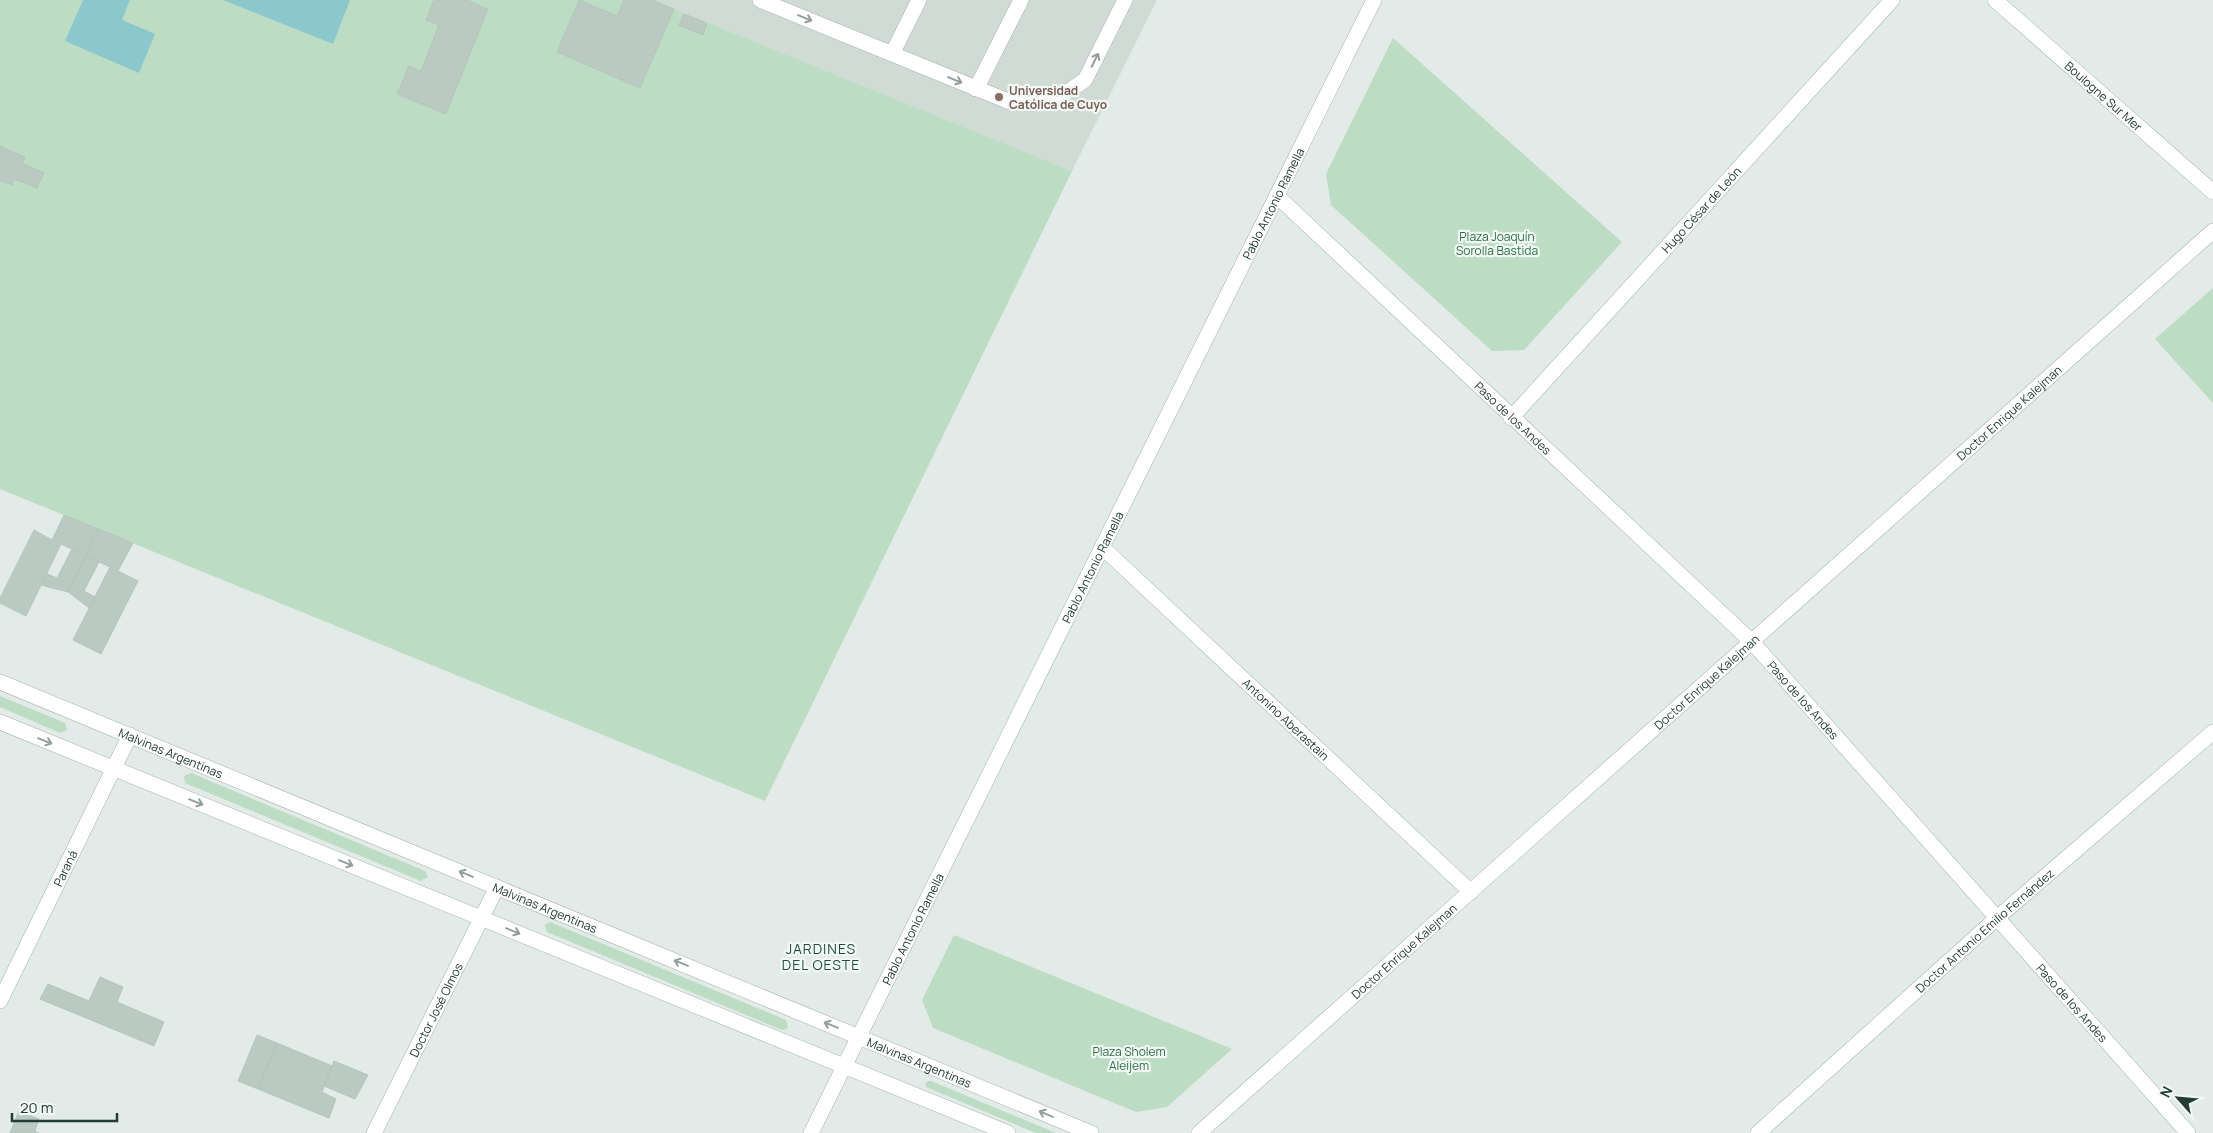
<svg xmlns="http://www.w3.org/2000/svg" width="2213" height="1133" font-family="Manrope,sans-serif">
  <rect width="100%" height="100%" fill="#e2ebe7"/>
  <!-- built -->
  <path fill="#d0dbd6" d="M 652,0 L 1157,0 L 1072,171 Z"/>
  <!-- green -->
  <path fill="#bcdcc3" d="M 0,0 L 652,0 L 1072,171 L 765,801 L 0,489 Z
    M 1393,38 L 1622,242 L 1524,350 L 1492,351 L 1331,205 L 1326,174 Z
    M 2213,288 L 2213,403 L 2155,339 Z
    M 0,696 L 65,723 L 67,730 L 60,733 L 0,707 Z
    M 191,773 L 425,871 L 428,877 L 421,881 L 185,783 L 184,776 Z
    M 550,922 L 786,1020 L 788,1028 L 782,1030 L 547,932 L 545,925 Z
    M 954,935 L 1232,1049 L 1167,1107 L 1136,1112 L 933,1028 L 922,1000 Z
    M 928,1081 L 931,1081 L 1056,1133 L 1036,1133 L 926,1087 L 925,1084 Z"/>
  <!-- water -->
  <path fill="#8cc7ce" d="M 83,0 L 130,0 L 122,20 L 155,34 L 139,73 L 65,41 Z
    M 223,0 L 350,0 L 333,44 Z"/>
  <!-- building -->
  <path fill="#bac9c2" stroke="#b5c5bd" d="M 434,0 L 467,0 L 488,9 L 446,114 L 397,94 L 409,66 L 421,71 L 439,25 L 426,20 Z
    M 579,0 L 617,16 L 624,0 L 652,0 L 674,9 L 640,88 L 557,52 Z
    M 684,14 L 707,23 L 703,35 L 679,25 Z
    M 0,146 L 25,157 L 22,163 L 44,173 L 37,188 L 14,179 L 12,185 L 0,180 Z
    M 64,515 L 98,529 L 86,556 L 61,544 L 26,616 L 0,603 L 0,598 L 34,530 L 52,540 Z
    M 98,529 L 133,543 L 118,571 L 138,581 L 101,654 L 73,640 L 110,567 L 86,556 Z
    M 72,549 L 86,556 L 68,592 L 41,585 L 47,574 L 57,578 Z
    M 86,556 L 99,562 L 84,591 L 95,597 L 89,608 L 67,591 Z
    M 100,977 L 123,987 L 117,1002 L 164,1022 L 154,1046 L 40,999 L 48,984 L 89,1001 Z
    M 257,1035 L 277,1043 L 258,1089 L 238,1081 Z
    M 277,1043 L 332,1066 L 322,1092 L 336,1099 L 329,1118 L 258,1089 Z
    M 334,1061 L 368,1075 L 355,1099 L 324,1086 Z
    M 19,1111 L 39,1119 L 35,1131 L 39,1133 L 10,1133 Z"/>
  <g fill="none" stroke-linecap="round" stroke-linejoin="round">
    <defs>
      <path id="service" d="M 760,0 L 1010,102 L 1054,101 L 1085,80 L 1125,0
        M 892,54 L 919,0
        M 976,89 L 1021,0"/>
      <g id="minor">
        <path id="s1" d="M 1995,0 L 2213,192"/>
        <path id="s2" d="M 1277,196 L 1752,642 L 2188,1133"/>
        <path id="s3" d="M 1511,418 L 1892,0"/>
        <path id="s4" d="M 1102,547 L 1471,892"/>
        <path id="s5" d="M 0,682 L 1091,1133"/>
        <path d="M 0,722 L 1008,1133"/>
        <path id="s6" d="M 0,1001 L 130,735"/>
        <path id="s7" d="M 374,1133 L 497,887"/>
        <path id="s8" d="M 811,1133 L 1374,0"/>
        <path id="s9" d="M 1199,1133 L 2213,231"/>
        <path id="s10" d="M 1758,1133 L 1997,918 L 2213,732"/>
      </g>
    </defs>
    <!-- service casing -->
    <use href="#service" stroke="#a5b3ae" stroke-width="16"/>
    <!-- minor casing -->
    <use href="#minor" stroke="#a5b3ae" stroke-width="16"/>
    <!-- service -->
    <use href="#service" stroke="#fff" stroke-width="15"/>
    <!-- minor -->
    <use href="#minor" stroke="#fff" stroke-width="15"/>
  </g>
  <!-- one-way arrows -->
  <defs><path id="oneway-shaft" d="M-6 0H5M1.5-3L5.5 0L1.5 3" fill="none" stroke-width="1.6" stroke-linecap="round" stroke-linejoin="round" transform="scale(1.25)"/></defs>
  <g stroke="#919e9a">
    <use href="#oneway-shaft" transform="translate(805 18) rotate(22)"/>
    <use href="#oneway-shaft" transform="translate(1095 60) rotate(-64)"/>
    <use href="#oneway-shaft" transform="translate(955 80) rotate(22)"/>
    <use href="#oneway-shaft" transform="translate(45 741) rotate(22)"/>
    <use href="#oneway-shaft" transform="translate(196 802) rotate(22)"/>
    <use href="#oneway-shaft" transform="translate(346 863) rotate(22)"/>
    <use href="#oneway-shaft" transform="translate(466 874) rotate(-158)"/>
    <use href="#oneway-shaft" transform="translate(513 931) rotate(22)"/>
    <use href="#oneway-shaft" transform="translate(681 963) rotate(-158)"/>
    <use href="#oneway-shaft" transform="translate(831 1025) rotate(-158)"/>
    <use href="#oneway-shaft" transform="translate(1046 1114) rotate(-157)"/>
  </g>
  <!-- markers -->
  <circle fill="#8d6e63" stroke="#f2f8f5" stroke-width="2" cx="999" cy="97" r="5"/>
  <g text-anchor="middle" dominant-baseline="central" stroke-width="4.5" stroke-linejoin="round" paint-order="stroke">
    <!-- education labels -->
    <g font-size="12" font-weight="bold" fill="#785e54" stroke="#f2f8f5" text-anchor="start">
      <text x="1009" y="90">Universidad<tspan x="1009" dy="14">Católica de Cuyo</tspan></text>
    </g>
    <!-- street labels -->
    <g font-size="12" fill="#233c34" stroke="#f2f8f5">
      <text stroke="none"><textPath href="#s1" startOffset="145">Boulogne Sur Mer</textPath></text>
      <text stroke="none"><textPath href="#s8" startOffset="1038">Pablo Antonio Ramella</textPath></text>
      <text stroke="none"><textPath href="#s3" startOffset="282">Hugo César de León</textPath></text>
      <text stroke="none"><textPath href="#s9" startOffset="1084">Doctor Enrique Kalejman</textPath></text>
      <text stroke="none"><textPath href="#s2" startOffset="324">Paso de los Andes</textPath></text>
      <text stroke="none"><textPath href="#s8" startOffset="632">Pablo Antonio Ramella</textPath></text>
      <text stroke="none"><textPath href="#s9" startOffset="679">Doctor Enrique Kalejman</textPath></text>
      <text stroke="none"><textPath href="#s2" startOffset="729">Paso de los Andes</textPath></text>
      <text stroke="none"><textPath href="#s4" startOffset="252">Antonino Aberastain</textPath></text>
      <text stroke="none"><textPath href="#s5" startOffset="185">Malvinas Argentinas</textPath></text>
      <text stroke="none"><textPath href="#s6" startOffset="148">Paraná</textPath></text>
      <text stroke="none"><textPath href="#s5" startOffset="590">Malvinas Argentinas</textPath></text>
      <text stroke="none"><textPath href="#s8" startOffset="228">Pablo Antonio Ramella</textPath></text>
      <text stroke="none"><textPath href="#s10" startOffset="304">Doctor Antonio Emilio Fernández</textPath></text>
      <text stroke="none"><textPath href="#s9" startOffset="274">Doctor Enrique Kalejman</textPath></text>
      <text stroke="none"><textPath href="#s2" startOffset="1134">Paso de los Andes</textPath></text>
      <text stroke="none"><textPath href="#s7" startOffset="138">Doctor José Olmos</textPath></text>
      <text stroke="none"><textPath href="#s5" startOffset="995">Malvinas Argentinas</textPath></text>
    </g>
    <!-- park labels -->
    <g font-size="12" fill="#2f7045" stroke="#f2f8f5">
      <text x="1497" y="236">Plaza Joaquín<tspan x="1497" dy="14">Sorolla Bastida</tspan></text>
      <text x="1129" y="1051">Plaza Sholem<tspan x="1129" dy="14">Aleijem</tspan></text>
    </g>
    <!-- neighbourhood labels -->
    <g font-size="14" letter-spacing="1" fill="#204d3f" stroke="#f2f8f5">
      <text x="821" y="948">JARDINES<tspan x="821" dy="16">DEL OESTE</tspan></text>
    </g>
  </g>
  <!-- north arrow -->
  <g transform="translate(2178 1098) rotate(297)" stroke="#f2f8f5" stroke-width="4" paint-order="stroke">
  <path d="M0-4L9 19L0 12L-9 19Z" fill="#233c34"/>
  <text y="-8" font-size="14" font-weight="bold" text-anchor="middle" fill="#233c34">N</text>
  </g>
  <!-- scale -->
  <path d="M12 1113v8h105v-8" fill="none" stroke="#233c34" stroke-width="2.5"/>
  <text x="20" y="1113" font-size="15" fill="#233c34" stroke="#f2f8f5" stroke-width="4" paint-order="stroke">20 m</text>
</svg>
